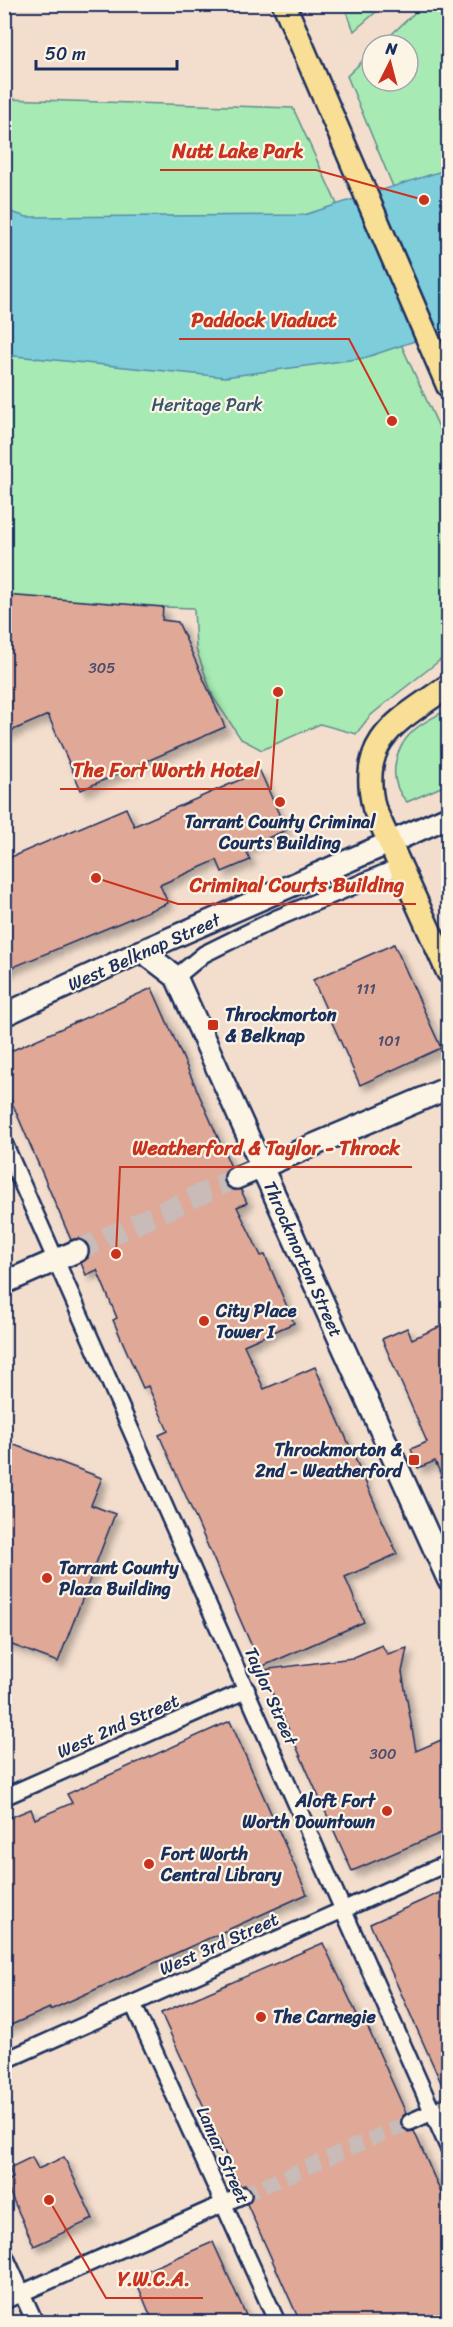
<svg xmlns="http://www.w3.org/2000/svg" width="453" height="2327" font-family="Sriracha,sans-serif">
  <defs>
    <filter id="shadow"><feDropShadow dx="5.5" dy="5.5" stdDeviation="3" flood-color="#0004"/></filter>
  </defs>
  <rect width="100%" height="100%" fill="#f3dece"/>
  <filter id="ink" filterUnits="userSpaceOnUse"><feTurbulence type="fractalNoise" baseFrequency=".0167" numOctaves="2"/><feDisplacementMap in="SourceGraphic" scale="12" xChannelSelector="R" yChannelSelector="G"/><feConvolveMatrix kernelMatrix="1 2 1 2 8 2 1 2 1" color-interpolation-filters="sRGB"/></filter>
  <g filter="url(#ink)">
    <!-- green -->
    <path fill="#a7eab4" stroke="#618c89" stroke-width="1.5" d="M 344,5 L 384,5 L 354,31 Z
      M 423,5 L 448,5 L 448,319 L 347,76 L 372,52 L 372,81 L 408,81 L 408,45 L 380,45 Z
      M 5,99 L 293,108 L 448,447 L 448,654 L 393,697 L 370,716 L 356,734 L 320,724 L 262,750 L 241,739 L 213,697 L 196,649 L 194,608 L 5,602 Z
      M 448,709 L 448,784 L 407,802 C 387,782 393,750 413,731 C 422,722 437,716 448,709 Z"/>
    <!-- water -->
    <path fill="#7ecddb" stroke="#568ea9" stroke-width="1.5" d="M 448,169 L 448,330 L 364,358 L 225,377 L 5,355 L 4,210 L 27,217 L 304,215 Z"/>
    <!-- building -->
    <path fill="#dfa897" stroke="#1b2f5e" stroke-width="1.5" filter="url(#shadow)" d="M 4,595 L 163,607 L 162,620 L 178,622 L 225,727 L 81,790 L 48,715 L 4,734 Z
      M 260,771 L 286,830 L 245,848 L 250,860 L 222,872 L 217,860 L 160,885 L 168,903 L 4,971 L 4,860 L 126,808 L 134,826 Z
      M 394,944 L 441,1048 L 360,1085 L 313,980 Z
      M 152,988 L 231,1167 L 226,1171 L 224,1182 L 229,1188 L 241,1190 L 247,1203 L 237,1207 L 261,1256 L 265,1255 L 294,1323 L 244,1345 L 264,1389 L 315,1367 L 397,1554 L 345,1577 L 364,1622 L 261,1667 L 159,1435 L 168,1431 L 148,1386 L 143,1388 L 113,1320 L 117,1318 L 97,1270 L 86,1275 L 81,1263 L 88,1258 L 90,1252 L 88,1245 L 79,1238 L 71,1240 L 4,1084 L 4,1054 Z
      M 448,1323 L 448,1491 L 435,1461 L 418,1468 L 411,1449 L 427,1442 L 382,1339 L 407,1328 L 412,1339 Z
      M 4,1441 L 102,1478 L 91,1505 L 115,1514 L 58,1662 L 4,1642 Z
      M 382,1645 L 387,1654 L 407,1648 L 402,1672 L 416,1751 L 448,1737 L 448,1830 L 352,1871 L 262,1670 L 352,1658 Z
      M 230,1721 L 307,1894 L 50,2010 L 50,2008 L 4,2028 L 4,1820 L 31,1809 L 35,1819 L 72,1803 L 67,1794 Z
      M 448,1889 L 448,2095 L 447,2096 L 370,1924 Z
      M 323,1943 L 360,2021 L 364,2019 L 406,2113 L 400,2120 L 401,2126 L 408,2132 L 414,2131 L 448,2209 L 448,2322 L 300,2322 L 247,2204 L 253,2197 L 252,2191 L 245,2185 L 240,2186 L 161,2013 Z
      M 32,2157 L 38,2169 L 64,2157 L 93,2219 L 34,2246 L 5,2182 L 13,2178 L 9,2168 Z
      M 213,2242 L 249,2322 L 153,2322 L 134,2276 Z"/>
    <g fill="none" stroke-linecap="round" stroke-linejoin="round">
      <!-- street-tunnel -->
      <path stroke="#c8bbb8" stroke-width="15" stroke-dasharray="15 8" stroke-linecap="butt" d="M 243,2195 L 410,2122"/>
      <!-- secondary-tunnel -->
      <path stroke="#c8bbb8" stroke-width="21" stroke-dasharray="21 10" stroke-linecap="butt" d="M 77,1251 L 236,1178"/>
      <defs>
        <path id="street" d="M 176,977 L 204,954 L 275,919 L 401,866
          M 4,1143 L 448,2147
          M 4,1797 L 247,1690
          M 133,2004 L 277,2322
          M 4,2061 L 448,1863
          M 410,2122 L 448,2105
          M 4,2254 L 35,2322
          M 4,2301 L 243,2195"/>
        <path id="secondary" d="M 142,951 L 176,977 L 448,1579
          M 4,1015 L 142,951 L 448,817
          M 236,1178 L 448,1088
          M 4,1283 L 77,1251"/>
        <path id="primary" d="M 284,4 L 448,386
          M 448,686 C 399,721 357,738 374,808 L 448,972"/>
      </defs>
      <!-- street casing -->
      <use href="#street" stroke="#1b2f5e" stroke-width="20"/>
      <!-- secondary casing -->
      <use href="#secondary" stroke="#1b2f5e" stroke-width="26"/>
      <!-- primary casing -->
      <use href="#primary" stroke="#1b2f5e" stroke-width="27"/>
      <!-- street -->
      <use href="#street" stroke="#fcf5e5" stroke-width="15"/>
      <!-- secondary -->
      <use href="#secondary" stroke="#fcf5e5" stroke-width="21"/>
      <!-- primary -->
      <use href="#primary" stroke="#f9df96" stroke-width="22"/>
    </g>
  </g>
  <!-- markers -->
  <g fill="#c8321e" stroke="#fcf5e5" stroke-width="2">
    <circle cx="280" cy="802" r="6"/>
    <rect x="207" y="1019" width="12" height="12" rx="3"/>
    <circle cx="204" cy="1321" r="6"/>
    <rect x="408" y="1454" width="12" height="12" rx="3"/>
    <circle cx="47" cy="1578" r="6"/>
    <circle cx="387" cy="1811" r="6"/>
    <circle cx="149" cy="1864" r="6"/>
    <circle cx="261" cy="2017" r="6"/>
  </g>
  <g text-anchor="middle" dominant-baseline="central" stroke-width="4.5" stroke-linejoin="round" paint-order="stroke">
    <!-- number labels -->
    <g font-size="15" fill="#4c4d6c">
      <text x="102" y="668">305</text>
      <text x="366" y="989">111</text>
      <text x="389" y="1041">101</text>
      <text x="383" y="1754">300</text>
    </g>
    <!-- park labels -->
    <g font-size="18" fill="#37546f" stroke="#fcf5e5">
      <text x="207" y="405">Heritage Park</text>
    </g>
    <!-- poi labels -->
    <g font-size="18" font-weight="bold" fill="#1b2f5e" stroke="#fcf5e5" text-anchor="start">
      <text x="280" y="822" text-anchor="middle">Tarrant County Criminal<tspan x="280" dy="21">Courts Building</tspan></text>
      <text x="225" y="1015">Throckmorton<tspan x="225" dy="21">&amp; Belknap</tspan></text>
      <text x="216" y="1311">City Place<tspan x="216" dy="21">Tower I</tspan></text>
      <text x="402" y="1450" text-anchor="end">Throckmorton &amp;<tspan x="402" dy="21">2nd - Weatherford</tspan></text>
      <text x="59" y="1568">Tarrant County<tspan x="59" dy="21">Plaza Building</tspan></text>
      <text x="375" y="1801" text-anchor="end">Aloft Fort<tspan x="375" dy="21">Worth Downtown</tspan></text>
      <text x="161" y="1854">Fort Worth<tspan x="161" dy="21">Central Library</tspan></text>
      <text x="273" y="2017">The Carnegie</text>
    </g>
    <!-- street labels -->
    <g font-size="18" fill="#1b2f5e" stroke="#fcf5e5">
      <text transform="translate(144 952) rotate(-24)">West Belknap Street</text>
      <text transform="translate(303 1259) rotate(66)">Throckmorton Street</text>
      <text transform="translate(271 1696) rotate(66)">Taylor Street</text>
      <text transform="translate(118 1726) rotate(-24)">West 2nd Street</text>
      <text transform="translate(219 1944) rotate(-24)">West 3rd Street</text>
      <text transform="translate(223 2155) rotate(66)">Lamar Street</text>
    </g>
  </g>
  <!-- callouts -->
  <path fill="none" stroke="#c8321e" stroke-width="2" d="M424 200L316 170H160M392 421L349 339H179M278 692L271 789H60M96 878L178 904H416M116 1254L120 1167H412M49 2200L106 2298H203"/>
  <g fill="#c8321e" stroke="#fcf5e5" stroke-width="2">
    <circle cx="424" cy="200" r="6"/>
    <circle cx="392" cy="421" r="6"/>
    <circle cx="278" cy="692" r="6"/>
    <circle cx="96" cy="878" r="6"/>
    <circle cx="116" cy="1254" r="6"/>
    <circle cx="49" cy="2200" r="6"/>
  </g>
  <g font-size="20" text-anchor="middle" font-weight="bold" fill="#c8321e" stroke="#fcf5e5" stroke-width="4.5" stroke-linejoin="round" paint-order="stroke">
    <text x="238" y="158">Nutt Lake Park</text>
    <text x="264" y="327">Paddock Viaduct</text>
    <text x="166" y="777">The Fort Worth Hotel</text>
    <text x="297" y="892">Criminal Courts Building</text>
    <text x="266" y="1155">Weatherford &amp; Taylor - Throck</text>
    <text x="154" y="2286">Y.W.C.A.</text>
  </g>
  <!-- margin -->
  <rect width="453" height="2327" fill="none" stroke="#fcf5e5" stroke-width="24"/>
  <rect x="12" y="12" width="429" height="2303" fill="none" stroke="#1b2f5e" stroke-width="2" filter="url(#ink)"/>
  <!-- north arrow -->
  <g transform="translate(390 63) rotate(6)"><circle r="28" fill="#fcf5e5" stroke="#a2a6af" stroke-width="1.5"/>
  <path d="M0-4.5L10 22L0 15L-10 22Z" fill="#c8321e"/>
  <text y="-9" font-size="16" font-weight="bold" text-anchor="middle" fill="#1b2f5e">N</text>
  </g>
  <!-- scale -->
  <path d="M36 60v9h141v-9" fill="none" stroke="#1b2f5e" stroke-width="3"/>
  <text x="45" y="60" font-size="18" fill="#1b2f5e" stroke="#fcf5e5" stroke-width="4.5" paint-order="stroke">50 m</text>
</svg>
